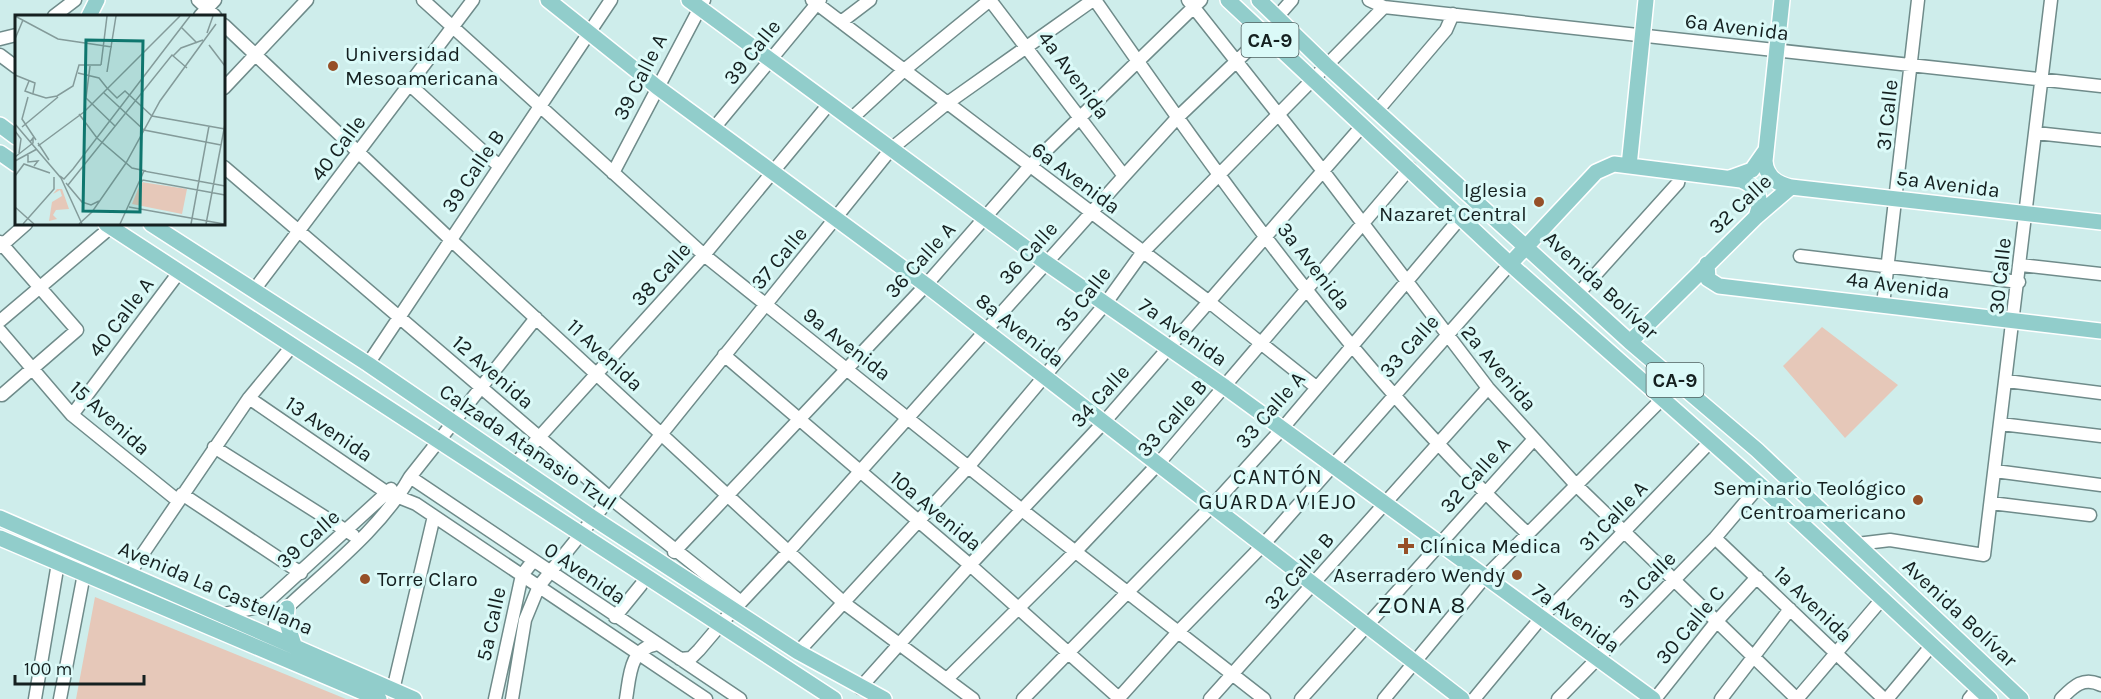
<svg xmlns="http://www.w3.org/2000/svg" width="2101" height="699" font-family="Karla,sans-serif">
  <rect width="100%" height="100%" fill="#ceedeb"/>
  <!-- green -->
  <path fill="#e6c8b9" d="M 1822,327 L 1898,385 L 1845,438 L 1783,366 Z
    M 95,597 L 346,699 L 76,699 Z"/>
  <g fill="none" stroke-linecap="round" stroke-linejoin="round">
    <defs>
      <path id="minor" d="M 198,0 L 215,16
        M 423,0 L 704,255 L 1022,510 L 1264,699
        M 812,0 L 1208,301 L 1316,387
        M 990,0 L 1124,176
        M 1095,0 C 1226,188 1360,377 1528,534
        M 1188,0 L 1323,171 L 1488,388 L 1577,486 L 1797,699
        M 1369,0 L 1384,7 L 2101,86
        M 54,16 L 75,0
        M 200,16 L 215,0
        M 1277,17 L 1292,0
        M 841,22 L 870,0
        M 224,25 L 451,240 L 844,603 L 973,699
        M 0,39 L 16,35
        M 0,55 L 16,67
        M 410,85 L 499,166
        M 224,88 L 307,0
        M 1377,111 L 1446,30 L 1453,14
        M 851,119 L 903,71 L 990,0
        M 714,128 L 820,0
        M 2036,133 L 2101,140
        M 224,167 L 609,497 L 741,602
        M 613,173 L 704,0
        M 0,242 L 77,330 L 2,395
        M 0,247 L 26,224
        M 1800,256 L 2019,282
        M 2021,265 L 2101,274
        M 254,290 L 473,0
        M 1578,294 L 1678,183 L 1680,174
        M 1883,305 L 1918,0
        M 0,321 L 104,233 L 109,224
        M 0,331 L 72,415 L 177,500
        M 724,355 L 970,565 L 1120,699
        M 368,364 L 611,0
        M 2007,381 L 2101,393
        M 249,398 L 386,492 L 416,504 L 706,699
        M 72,415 L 180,271
        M 2001,424 L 2101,436
        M 214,447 L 353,535
        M 515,464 L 704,255 L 829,104
        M 1995,471 L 2101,485
        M 410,477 L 740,699
        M 182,494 L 301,573
        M 1991,503 L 2090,515
        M 1715,538 L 1884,699
        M 1857,544 L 1890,540 L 1984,555 L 2051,0
        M 674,552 L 926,285 L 1029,167 L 1201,0
        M 129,574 L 249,398 L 293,345
        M 224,614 L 254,608 L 266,603 L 391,489
        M 615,617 L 641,585
        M 273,636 L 276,618 C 321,574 379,532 410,477 L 536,318
        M 798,652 L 969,466 L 1106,303 L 1142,253 L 1384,7
        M 680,659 L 691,658 L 699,650 L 727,617 L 788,552 L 1124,176 L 1177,118 L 1265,34
        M 947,679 L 1075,552 L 1159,463 L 1410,168
        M 860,688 L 970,565 L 1104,422 L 1363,125
        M 393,690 L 434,516
        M 35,699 L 58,563
        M 60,699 L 84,574
        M 495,699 L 520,584 L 522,575 L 533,561
        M 512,699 L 525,620 L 539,586 L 891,149 L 946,104 L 1093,0
        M 626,699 C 630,676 629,649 657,644
        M 1023,699 L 1212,506 L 1282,429 L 1462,216
        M 1118,699 L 1178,632 L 1263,545 L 1510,264
        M 1210,699 L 1488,388
        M 1301,699 L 1534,439
        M 1384,699 L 1485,577 L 1661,400
        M 1474,699 L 1541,618 L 1710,442
        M 1558,699 L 1715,538 L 1760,485
        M 1655,699 L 1717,621 L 1757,577
        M 1721,699 L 1790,609
        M 1797,699 L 1882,599
        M 1887,699 L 1932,645
        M 1969,699 L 1978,688
        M 2061,699 C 2073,687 2083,676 2101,685"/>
      <path id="major" d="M 548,0 L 657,87 L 926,285 L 1462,699
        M 689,0 L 1045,262 L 1225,387 L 1653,699
        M 1228,0 L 1510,264 L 1760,485 L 1990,699
        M 1259,0 L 1326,65 L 1630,342 L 1757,450 L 2021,699
        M 1782,0 L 1765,161 C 1766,177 1777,184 1791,187 L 2101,222
        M 89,16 L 97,0
        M 0,125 L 16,137
        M 0,153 L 16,164
        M 1629,166 L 1646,0
        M 1730,178 L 1752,170 L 1766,150
        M 106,224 L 834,699
        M 151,224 L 368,364 L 593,518 L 798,652 L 884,699
        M 1510,264 L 1596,172 L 1614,164 L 1741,180 C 1759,187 1763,200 1756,217
        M 1707,264 L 1708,279 L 1719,286 L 2101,331
        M 1630,342 L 1756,217 L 1791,187
        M 0,518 L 414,699
        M 0,538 L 379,699
        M 287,608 L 286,620 L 294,645"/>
    </defs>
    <!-- minor casing -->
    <use href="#minor" stroke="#6f8b8a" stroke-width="15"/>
    <!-- major casing -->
    <use href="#major" stroke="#fff" stroke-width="18"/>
    <!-- minor -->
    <use href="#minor" stroke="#fff" stroke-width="12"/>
    <!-- major -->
    <use href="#major" stroke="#91cdcb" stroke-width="15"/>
  </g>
  <!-- markers -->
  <g fill="#965028" stroke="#dbfaf8" stroke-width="2">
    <circle cx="333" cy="66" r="6"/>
    <circle cx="1539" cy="202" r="6"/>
    <circle cx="1918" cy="500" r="6"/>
    <path d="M1403 537h6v6h6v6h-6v6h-6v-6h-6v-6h6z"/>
    <circle cx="1517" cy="575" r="6"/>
    <circle cx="365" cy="579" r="6"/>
  </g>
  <g text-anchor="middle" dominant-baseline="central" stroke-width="6" stroke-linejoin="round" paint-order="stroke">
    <!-- shield labels -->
    <g fill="#dbfaf8" stroke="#506161" stroke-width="1.5">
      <rect x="1241.5" y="23" width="57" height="34" rx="4.5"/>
      <rect x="1646.5" y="363" width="57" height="34" rx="4.5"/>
    </g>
    <g font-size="20" font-weight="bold" fill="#152020">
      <text x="1270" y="40">CA-9</text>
      <text x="1675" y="380">CA-9</text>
    </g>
    <!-- street labels -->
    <g font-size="21" fill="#152020" stroke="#dbfaf8">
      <text transform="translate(1737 27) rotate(7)">6a Avenida</text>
      <text transform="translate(752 52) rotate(-51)">39 Calle</text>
      <text transform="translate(1074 75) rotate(53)">4a Avenida</text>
      <text transform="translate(640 77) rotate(-63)">39 Calle A</text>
      <text transform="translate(1887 115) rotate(-84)">31 Calle</text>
      <text transform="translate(338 148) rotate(-53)">40 Calle</text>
      <text transform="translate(473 171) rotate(-56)">39 Calle B</text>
      <text transform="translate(1076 178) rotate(37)">6a Avenida</text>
      <text transform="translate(1948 184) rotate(7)">5a Avenida</text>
      <text transform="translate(1740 204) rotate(-43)">32 Calle</text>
      <text transform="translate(1028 253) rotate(-48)">36 Calle</text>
      <text transform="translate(779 258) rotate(-50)">37 Calle</text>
      <text transform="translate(920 260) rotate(-48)">36 Calle A</text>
      <text transform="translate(1314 266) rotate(52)">3a Avenida</text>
      <text transform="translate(661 274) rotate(-48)">38 Calle</text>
      <text transform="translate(2000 276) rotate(-84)">30 Calle</text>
      <text transform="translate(1601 285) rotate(43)">Avenida Bolívar</text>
      <text transform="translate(1898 285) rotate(7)">4a Avenida</text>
      <text transform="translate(1083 299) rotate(-52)">35 Calle</text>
      <text transform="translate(121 317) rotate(-53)">40 Calle A</text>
      <text transform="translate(1020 330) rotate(38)">8a Avenida</text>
      <text transform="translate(1183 332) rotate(35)">7a Avenida</text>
      <text transform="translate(847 344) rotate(38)">9a Avenida</text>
      <text transform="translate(1409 346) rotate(-48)">33 Calle</text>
      <text transform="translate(605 355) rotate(43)">11 Avenida</text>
      <text transform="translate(1499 368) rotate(50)">2a Avenida</text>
      <text transform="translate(493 372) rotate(41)">12 Avenida</text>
      <text transform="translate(1100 396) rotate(-48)">34 Calle</text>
      <text transform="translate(1270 410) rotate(-49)">33 Calle A</text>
      <text transform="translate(110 418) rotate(42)">15 Avenida</text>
      <text transform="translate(1172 418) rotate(-49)">33 Calle B</text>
      <text transform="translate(329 429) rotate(34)">13 Avenida</text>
      <text transform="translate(528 447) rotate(34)">Calzada Atanasio Tzul</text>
      <text transform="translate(1475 475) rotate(-48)">32 Calle A</text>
      <text transform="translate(936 511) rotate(40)">10a Avenida</text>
      <text transform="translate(1613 516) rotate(-46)">31 Calle A</text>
      <text transform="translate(308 539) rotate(-42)">39 Calle</text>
      <text transform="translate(1299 571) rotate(-49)">32 Calle B</text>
      <text transform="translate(585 573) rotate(34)">0 Avenida</text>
      <text transform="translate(1647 580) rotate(-45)">31 Calle</text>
      <text transform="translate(216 588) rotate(23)">Avenida La Castellana</text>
      <text transform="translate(1813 604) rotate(44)">1a Avenida</text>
      <text transform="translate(1960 613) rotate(43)">Avenida Bolívar</text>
      <text transform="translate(1576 618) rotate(36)">7a Avenida</text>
      <text transform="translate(491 624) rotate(-78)">5a Calle</text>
      <text transform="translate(1690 625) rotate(-50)">30 Calle C</text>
    </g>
    <!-- poi labels -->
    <g font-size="21" fill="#152020" stroke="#dbfaf8" text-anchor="start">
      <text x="345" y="54">Universidad<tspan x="345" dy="24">Mesoamericana</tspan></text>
      <text x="1527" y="190" text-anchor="end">Iglesia<tspan x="1527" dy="24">Nazaret Central</tspan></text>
      <text x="1906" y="488" text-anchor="end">Seminario Teológico<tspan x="1906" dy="24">Centroamericano</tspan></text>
      <text x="1420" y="546">Clínica Medica</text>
      <text x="1505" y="575" text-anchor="end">Aserradero Wendy</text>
      <text x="377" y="579">Torre Claro</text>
    </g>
    <!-- neighbourhood labels -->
    <g font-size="22" letter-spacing="1.5" fill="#152020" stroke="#dbfaf8">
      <text x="1278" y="477">CANTÓN<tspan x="1278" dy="25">GUARDA VIEJO</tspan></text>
    </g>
    <!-- quarter labels -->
    <g font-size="24" letter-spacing="1.5" fill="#152020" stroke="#dbfaf8">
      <text x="1422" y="605">ZONA 8</text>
    </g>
  </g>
  <!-- overview -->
  <g transform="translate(15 15)">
    <rect width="210" height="210" fill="#ceedeb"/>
    <path d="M 126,167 L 172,174 L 167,199 L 117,189 ZM 42,174 L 47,174 L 54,194 L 41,195 L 38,200 L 42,204 L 34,206 L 37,187 L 47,181 L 45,175 L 38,179 Z" fill="#e6c8b9"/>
    <path fill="none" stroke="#849b9a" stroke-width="1.5" d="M 0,1 L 43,24 L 97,32M 166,12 L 182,28M 192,18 L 198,1M 0,24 L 8,5M 194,30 L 210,51M 158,41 L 166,33 L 188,25M 86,50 L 92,1M 75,51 L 71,83 L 100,111M 92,57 L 101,1M 63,58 L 84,63 L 92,73M 0,60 L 20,68 L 18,78M 14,66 L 10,76 L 18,79M 92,73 L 102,83 L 110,76 L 137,101 L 210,114M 88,77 L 129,115 L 206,130M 15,78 L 31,83 L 42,81 L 58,71 L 64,50 L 86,50M 13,82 L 7,104 L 21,125M 64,99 L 82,123 L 117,153 L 131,156M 0,109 L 46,163 L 67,209M 7,112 L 43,82M 0,116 L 6,124 L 4,138M 23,128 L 34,145M 23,131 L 69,97 L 165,1M 13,140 L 13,147 L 23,146 L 19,151M 0,142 L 18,128 L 18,123 L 15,127M 0,146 L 22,134M 0,161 L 9,149 L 35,158M 45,161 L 49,164 L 58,154 L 175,1M 51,168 L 67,187 L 76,190 L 84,186M 125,168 L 128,165 L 210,180M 53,170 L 157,40 L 172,53M 0,192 L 19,209M 114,192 L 209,209M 8,209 L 39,174 L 39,162M 64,209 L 77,197 L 111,148 L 145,86 L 201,9M 105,209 L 129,156 L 210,171M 176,209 L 194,111M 191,209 L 210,109"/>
    <path fill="#0f766e" fill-opacity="0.15" stroke="#0f766e" stroke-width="3" d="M 71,25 L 128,26 L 125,197 L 68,196 Z"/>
    <rect width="210" height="210" fill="none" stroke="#152020" stroke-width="3"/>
  </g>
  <!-- scale -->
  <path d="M15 675v9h129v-9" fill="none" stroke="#152020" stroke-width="3"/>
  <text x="24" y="675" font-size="18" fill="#152020" stroke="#dbfaf8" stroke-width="4.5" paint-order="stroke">100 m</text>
</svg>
